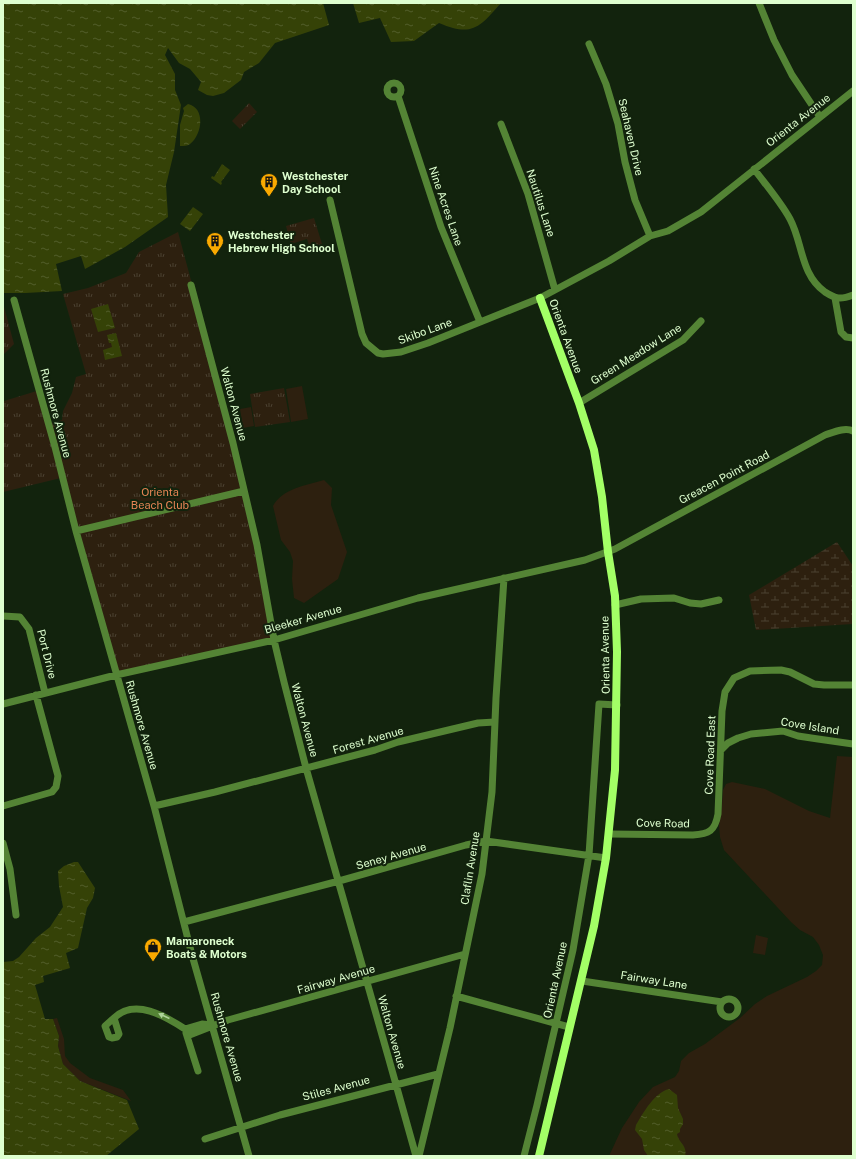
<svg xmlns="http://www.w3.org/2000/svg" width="856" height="1159" font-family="'Public Sans',sans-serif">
  <defs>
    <pattern id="wetland-marsh" width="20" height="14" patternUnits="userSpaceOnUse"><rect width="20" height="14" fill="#2d200f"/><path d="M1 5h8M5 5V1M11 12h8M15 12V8" fill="none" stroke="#4b4131"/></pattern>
    <pattern id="park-tufts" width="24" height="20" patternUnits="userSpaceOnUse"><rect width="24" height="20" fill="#2d200f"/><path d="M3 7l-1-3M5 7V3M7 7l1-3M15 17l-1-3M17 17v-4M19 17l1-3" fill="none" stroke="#4b4131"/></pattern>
    <pattern id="water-ripples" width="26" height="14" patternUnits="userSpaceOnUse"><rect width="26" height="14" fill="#354207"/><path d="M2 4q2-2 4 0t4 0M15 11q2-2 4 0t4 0" fill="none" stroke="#525e2a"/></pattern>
  </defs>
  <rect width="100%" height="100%" fill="#12230d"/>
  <!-- green -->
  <path fill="#2d200f" d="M 302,386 L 308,419 L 291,422 L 286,389 Z
    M 251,407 L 254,426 L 243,428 L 240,409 Z
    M 324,480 L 332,488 L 331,505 L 347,552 L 338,579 L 304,603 L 294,598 L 292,579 L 293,561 L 290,552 L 281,540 L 273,506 C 283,488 305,486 324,480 Z
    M 837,756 L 853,757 L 853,1156 L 609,1156 L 622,1128 L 639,1102 L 653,1087 L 675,1077 L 679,1071 L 681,1061 L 689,1053 L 705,1044 L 740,1018 L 755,1004 L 767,996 L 807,977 L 816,971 L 822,965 L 823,955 L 819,945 L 813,937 L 800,930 L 791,922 L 724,850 L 720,837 L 719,825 L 722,805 L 723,790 L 726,784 L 732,782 L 765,789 L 809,811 L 830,818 Z
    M 756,935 L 768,938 L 765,955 L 753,953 Z
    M 57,1018 L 64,1039 L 65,1056 L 70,1063 L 90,1078 L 123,1090 L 131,1101 L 80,1081 L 63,1064 L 58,1046 L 59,1036 L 53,1019 Z"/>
  <!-- wetland -->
  <path fill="url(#wetland-marsh)" d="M 837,542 L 853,566 L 853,624 L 756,630 L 749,595 Z"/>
  <!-- park -->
  <path fill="url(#park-tufts)" d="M 249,103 L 257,112 L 240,129 L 232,121 Z
    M 314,218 L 322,244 L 310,248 L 307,239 L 291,244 L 286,226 Z
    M 178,232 L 246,485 L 274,637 L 117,673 L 65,477 L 3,492 L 3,399 L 4,401 L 40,390 L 51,423 L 62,420 L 63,411 L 72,393 L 76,377 L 86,374 L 63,294 L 88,288 L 126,273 L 139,252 Z
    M 3,303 L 14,344 L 3,355 Z
    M 284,388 L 290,422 L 255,427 L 250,394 Z"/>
  <!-- water -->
  <path fill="url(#water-ripples)" d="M 3,3 L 323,3 L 329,25 L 275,43 L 259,63 L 244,72 L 241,80 L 224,93 L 213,96 L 207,95 L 198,90 L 201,82 L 190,69 L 179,63 L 168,48 L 165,55 L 175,74 L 175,90 L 181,105 L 174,152 L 166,185 L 168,217 L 125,247 L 85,269 L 81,256 L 56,264 L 62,291 L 25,293 L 3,293 Z
    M 353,3 L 501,3 C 479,28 472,37 439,23 L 414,41 L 391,42 L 380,18 L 359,23 Z
    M 188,104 C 206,108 202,135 190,144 C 187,146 184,146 180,146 L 180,125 L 184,111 L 183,108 Z
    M 222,164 L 230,170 L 221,182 L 222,183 L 221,185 L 211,178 L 212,176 L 214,177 Z
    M 193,207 L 203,214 L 190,231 L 180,224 Z
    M 108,304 L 115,328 L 98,332 L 91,309 Z
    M 116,333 L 122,356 L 105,360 L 103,350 L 112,347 L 111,343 L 109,343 L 107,335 Z
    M 74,862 L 78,862 L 95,888 L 93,898 L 87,908 L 78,948 L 66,953 L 70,968 L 43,976 L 44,982 L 35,985 L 45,1019 L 53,1019 L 59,1036 L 58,1046 L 63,1064 L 80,1081 L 127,1100 L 139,1129 L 106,1156 L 3,1156 L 3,962 L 13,961 L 19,957 L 36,938 L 50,927 L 63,907 L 59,886 L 58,871 L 64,866 Z
    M 669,1089 L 677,1095 L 678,1108 L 683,1119 L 683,1124 L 680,1129 L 680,1132 L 677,1134 C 678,1142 688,1146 685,1156 L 648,1156 L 644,1150 L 642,1139 L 635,1130 L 636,1125 C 643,1113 655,1092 669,1089 Z"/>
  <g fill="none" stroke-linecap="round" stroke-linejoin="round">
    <!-- street -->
    <path stroke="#548435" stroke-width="7" d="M 759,3 L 774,40 L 792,75 L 820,117
      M 589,44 L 606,84 L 618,124 L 625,162 L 635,200 L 650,236
      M387 90a7 7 0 1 1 14 0a7 7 0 1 1-14 0Z
      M 398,96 L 441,227 L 480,322
      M 501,124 L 528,194 L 555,290
      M 754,169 C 766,185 780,201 790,219 C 803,243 800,274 825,292 C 836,299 840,300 853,295
      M 330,200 L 362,334 L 366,343 L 378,353 L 383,354 L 401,352 L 428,343 L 540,298 L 609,261 L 650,236 L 668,231 L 701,212 L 853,91
      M 191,285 L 233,443 L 257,545 L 274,640 L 284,682 L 306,768 L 388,1056 L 416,1156
      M 835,298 L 841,332 L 846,337 L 853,338
      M 14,300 L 55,447 L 76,531 L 154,806 L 192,955 L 249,1156
      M 579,403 L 683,340 L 701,321
      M 76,531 L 244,491
      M 615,605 L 641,599 L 674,598 L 690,603 L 701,604 L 719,600
      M 3,616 L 20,617 L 29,629 L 45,693
      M 3,704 L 116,675 L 274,640 L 418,598 L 585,560 L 615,549 L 825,435 C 834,432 845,427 853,431
      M 721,750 L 728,743 L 738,738 L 751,734 L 783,731 L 798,736 L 818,739 L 853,744
      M 3,806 L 52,792 L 56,787 L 58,776 L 36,695
      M 154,806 L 215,792 L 375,750 L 398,742 L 478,723 L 495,722
      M 609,834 L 693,835 C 709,834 715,831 718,814 L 722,711 L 725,692 L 734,678 L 750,671 L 781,670 L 790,672 L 814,684 L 824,685 L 853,685
      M 3,843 L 10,869 L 16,915
      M 184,922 L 339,881 L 466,845 L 486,841 L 606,858
      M 582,981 L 722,1002
      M 456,996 L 569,1027
      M720 1008a9 9 0 1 1 18 0a9 9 0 1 1-18 0Z
      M 114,1018 C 135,998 165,1016 185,1029 L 202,1024 L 212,1025
      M 114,1018 L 119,1034 L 117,1037 L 112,1038 L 109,1037 L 105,1026 Z
      M 186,1033 L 198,1071
      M 187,1036 L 228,1020 L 465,954
      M 205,1139 L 280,1115 L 438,1074
      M 419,1156 L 450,1028 L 482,874 L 492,792 L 496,698 L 504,578
      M 524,1156 L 537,1105 L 573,950 L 589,855 L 599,704 L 617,705"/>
    <!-- secondary -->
    <path stroke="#a3ff66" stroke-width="8" d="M 539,1156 L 594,926 L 606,858 L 615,770 L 617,652 L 615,596 L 608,552 L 602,497 L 594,450 L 579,403 L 540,298"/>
  </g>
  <!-- one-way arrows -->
  <defs><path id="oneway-solid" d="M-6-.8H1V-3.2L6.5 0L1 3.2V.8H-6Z"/></defs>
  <use fill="#aed499" href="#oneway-solid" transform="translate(164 1016) rotate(-155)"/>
  <!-- icons -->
  <defs>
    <symbol id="building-pin" viewBox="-11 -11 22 30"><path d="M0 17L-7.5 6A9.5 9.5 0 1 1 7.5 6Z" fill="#faa900" stroke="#12230d"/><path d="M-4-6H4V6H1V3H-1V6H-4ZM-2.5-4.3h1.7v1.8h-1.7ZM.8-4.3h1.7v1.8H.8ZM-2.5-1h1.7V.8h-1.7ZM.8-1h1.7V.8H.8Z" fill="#111"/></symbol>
    <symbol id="shop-pin" viewBox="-11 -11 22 30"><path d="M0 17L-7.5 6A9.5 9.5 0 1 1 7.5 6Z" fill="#faa900" stroke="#12230d"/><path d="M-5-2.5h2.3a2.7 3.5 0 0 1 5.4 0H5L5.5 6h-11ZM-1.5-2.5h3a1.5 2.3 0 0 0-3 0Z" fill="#111"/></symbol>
  </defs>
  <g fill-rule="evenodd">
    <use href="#building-pin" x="259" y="172" width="20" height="27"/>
    <use href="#building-pin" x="205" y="231" width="20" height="27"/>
    <use href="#shop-pin" x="143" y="937" width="20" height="27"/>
  </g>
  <g text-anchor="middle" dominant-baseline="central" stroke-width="4" stroke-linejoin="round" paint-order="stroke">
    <!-- street labels -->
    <g font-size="11" fill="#deffcf" stroke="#12230d">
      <text transform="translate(798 120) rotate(-38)">Orienta Avenue</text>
      <text transform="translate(631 137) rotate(77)">Seahaven Drive</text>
      <text transform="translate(541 203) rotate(72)">Nautilus Lane</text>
      <text transform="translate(446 206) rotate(71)">Nine Acres Lane</text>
      <text transform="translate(425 331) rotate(-20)">Skibo Lane</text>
      <text transform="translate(566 336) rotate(70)">Orienta Avenue</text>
      <text transform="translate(636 354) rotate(-32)">Green Meadow Lane</text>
      <text transform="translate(234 404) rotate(75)">Walton Avenue</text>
      <text transform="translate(56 413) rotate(75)">Rushmore Avenue</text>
      <text transform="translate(724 477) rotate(-28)">Greacen Point Road</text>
      <text transform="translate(303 619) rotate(-16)">Bleeker Avenue</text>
      <text transform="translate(47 654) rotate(76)">Port Drive</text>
      <text transform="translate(605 655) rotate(-91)">Orienta Avenue</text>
      <text transform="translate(305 720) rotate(75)">Walton Avenue</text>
      <text transform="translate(142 725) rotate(74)">Rushmore Avenue</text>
      <text transform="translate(810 726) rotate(9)">Cove Island</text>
      <text transform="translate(368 740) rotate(-16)">Forest Avenue</text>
      <text transform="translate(710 755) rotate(-88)">Cove Road East</text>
      <text transform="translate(663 823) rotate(1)">Cove Road</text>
      <text transform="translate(391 856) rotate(-16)">Seney Avenue</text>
      <text transform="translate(470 868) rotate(-81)">Claflin Avenue</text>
      <text transform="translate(336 979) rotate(-16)">Fairway Avenue</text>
      <text transform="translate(555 980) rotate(-78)">Orienta Avenue</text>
      <text transform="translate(654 980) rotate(9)">Fairway Lane</text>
      <text transform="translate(392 1032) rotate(74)">Walton Avenue</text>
      <text transform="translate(227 1037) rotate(74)">Rushmore Avenue</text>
      <text transform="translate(336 1088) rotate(-15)">Stiles Avenue</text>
    </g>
    <!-- poi labels -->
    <g font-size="11" font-weight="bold" fill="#deffcf" stroke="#12230d" text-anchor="start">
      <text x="282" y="176">Westchester<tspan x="282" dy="13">Day School</tspan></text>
      <text x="228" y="235">Westchester<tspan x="228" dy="13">Hebrew High School</tspan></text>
      <text x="166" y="941">Mamaroneck<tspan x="166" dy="13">Boats &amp; Motors</tspan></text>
    </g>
    <!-- park labels -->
    <g font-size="11" fill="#e58455" stroke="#12230d">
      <text x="160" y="492">Orienta<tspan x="160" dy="13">Beach Club</tspan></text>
    </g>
  </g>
  <!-- border -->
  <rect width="856" height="1159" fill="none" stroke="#deffcf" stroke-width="8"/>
</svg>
